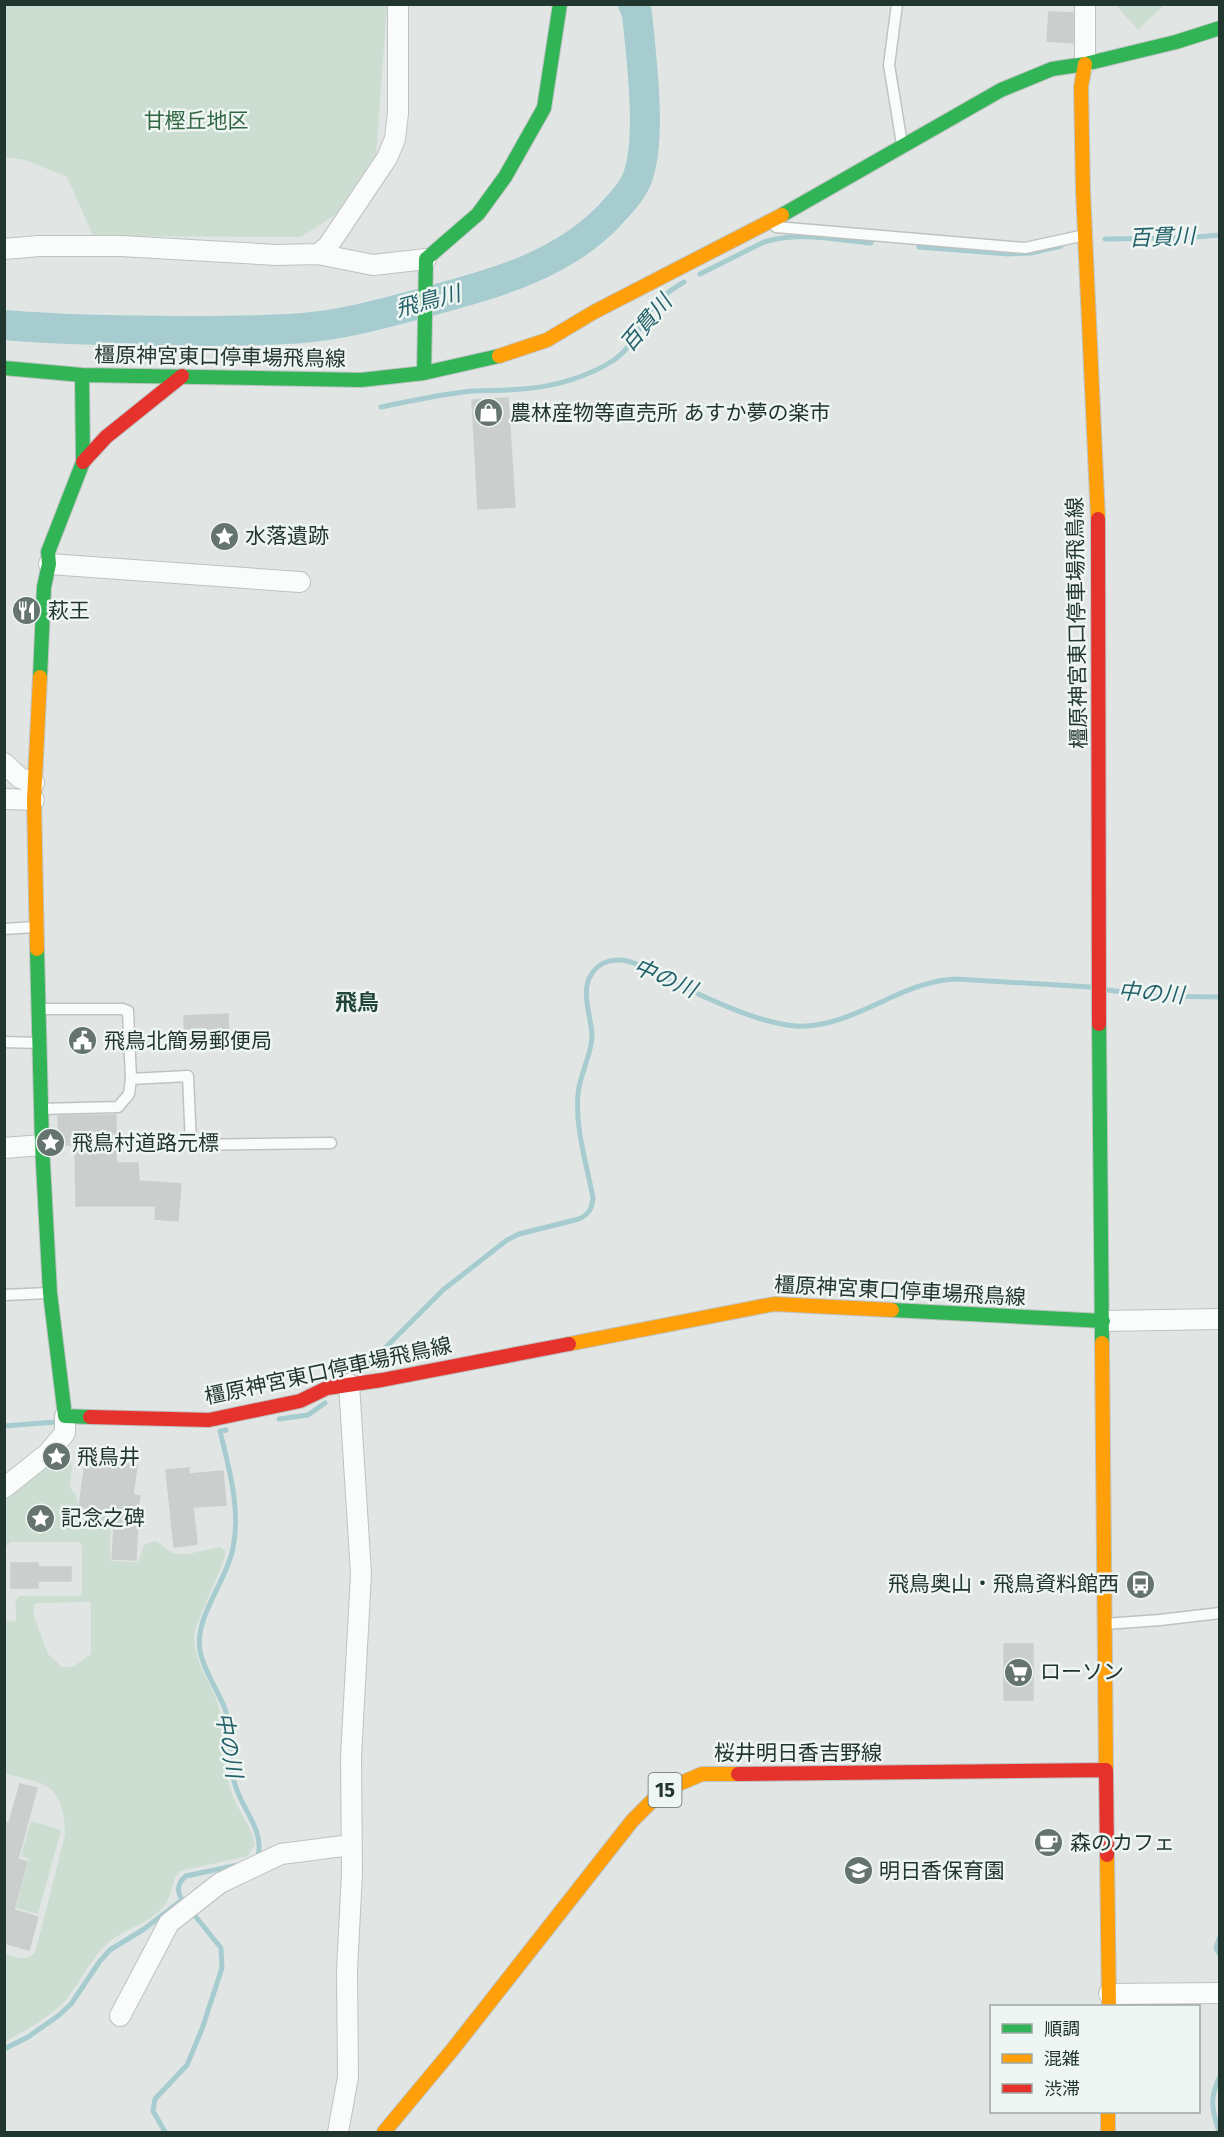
<svg xmlns="http://www.w3.org/2000/svg" width="1224" height="2137" font-family="'Fira Sans','Noto Sans JP',sans-serif">
  <rect width="100%" height="100%" fill="#e1e6e4"/>
  <!-- green -->
  <path fill="#ccded1" fill-rule="evenodd" d="M 4,5 L 387,5 L 376,155 L 335,215 L 301,237 L 93,236 L 67,177 L 25,160 L 5,157 Z
    M 1116,5 L 1164,5 L 1138,30 Z
    M 53,1459 L 70,1460 L 72,1467 L 70,1487 L 77,1497 L 78,1510 L 111,1517 L 110,1558 L 111,1561 L 138,1562 L 144,1545 L 155,1541 C 163,1544 167,1552 175,1554 C 186,1556 209,1549 220,1547 L 225,1551 L 225,1557 L 195,1629 C 190,1659 211,1680 219,1707 C 227,1735 221,1766 232,1794 C 238,1811 251,1825 255,1844 L 248,1856 L 180,1871 C 171,1880 173,1893 166,1904 C 153,1921 130,1927 113,1939 C 90,1956 81,1984 62,2004 C 46,2019 24,2031 5,2042 L 5,1954 C 16,1957 26,1962 35,1953 L 65,1835 C 65,1819 63,1798 48,1787 C 40,1781 17,1777 7,1774 L 5,1771 L 4,1615 L 8,1621 L 15,1622 C 19,1613 11,1602 20,1596 L 79,1596 L 82,1594 L 82,1546 L 78,1542 L 11,1542 L 5,1547 L 5,1495 ZM 89,1602 L 91,1604 L 91,1654 L 73,1667 L 62,1667 L 48,1654 L 34,1616 L 34,1605 L 37,1603 Z
    M 31,1821 L 61,1830 L 38,1914 L 16,1908 L 29,1859 L 21,1856 Z"/>
  <g fill="none" stroke-linecap="round" stroke-linejoin="round">
    <!-- stream -->
    <path stroke="#a6ccd0" stroke-width="5" d="M 1105,239 L 1184,238 L 1220,235
      M 919,247 L 1009,254 L 1031,253 L 1061,246
      M 700,274 L 764,242 C 798,231 837,240 871,243
      M 381,407 C 411,401 441,394 472,391 C 489,390 506,391 522,389 C 553,387 588,377 614,360 C 633,347 639,327 652,308 C 660,297 672,289 684,282
      M 1108,990 L 1151,996 L 1220,997
      M 361,1372 L 443,1290 L 507,1240 L 519,1234 L 579,1219 C 589,1214 592,1209 593,1198 C 587,1165 575,1129 578,1095 C 579,1075 591,1057 592,1037 C 592,1018 580,992 591,975 C 598,962 613,958 627,961 C 641,964 654,973 668,980 C 703,996 759,1024 796,1026 C 853,1029 899,981 956,979 L 1090,987
      M 279,1419 L 308,1415 L 325,1403
      M 4,1426 L 56,1422
      M 226,1430 L 220,1431 C 229,1469 241,1509 233,1548 C 227,1581 194,1617 200,1651 C 204,1672 218,1690 225,1709 C 234,1732 228,1758 234,1781 C 240,1808 265,1829 258,1857 L 255,1859
      M 186,1905 C 177,1895 175,1885 186,1876 L 238,1865
      M 1220,1936 L 1216,1948 L 1220,1955
      M 4,2049 L 28,2037 L 58,2016 L 71,2004 L 100,1961 L 110,1950 L 144,1929 L 182,1900
      M 165,2132 L 153,2111 L 155,2099 L 187,2065 L 202,2029 L 222,1968 L 221,1948 L 192,1912
      M 1219,2132 C 1212,2110 1209,2098 1220,2076"/>
    <!-- river -->
    <path stroke="#a6ccd0" stroke-width="30" d="M 4,325 C 65,330 125,331 186,331 C 225,331 264,331 303,328 C 342,325 381,314 419,304 C 487,285 558,269 609,216 C 620,204 633,191 638,176 C 652,136 641,56 637,13 L 633,4"/>
  </g>
  <!-- building -->
  <path fill="#cacfcd" stroke="#cacfcd" stroke-width="1.5" d="M 1049,12 L 1073,13 L 1073,43 L 1047,41 Z
    M 508,398 L 515,507 L 478,509 L 472,400 Z
    M 228,1014 L 229,1046 L 185,1047 L 184,1016 Z
    M 116,1115 L 116,1163 L 138,1163 L 139,1181 L 181,1184 L 178,1221 L 155,1219 L 156,1206 L 76,1206 L 75,1145 L 59,1145 L 58,1116 Z
    M 113,1461 L 137,1465 L 133,1495 L 140,1496 L 136,1520 L 138,1520 L 136,1560 L 112,1559 L 115,1512 L 79,1507 L 85,1464 L 112,1468 Z
    M 189,1468 L 189,1474 L 223,1471 L 226,1505 L 193,1507 L 197,1544 L 174,1547 L 166,1470 Z
    M 11,1563 L 38,1563 L 38,1567 L 71,1567 L 71,1581 L 38,1581 L 38,1588 L 11,1588 Z
    M 1004,1644 L 1033,1644 L 1033,1700 L 1004,1700 Z
    M 20,1784 L 37,1788 L 18,1859 L 27,1862 L 14,1910 L 38,1917 L 29,1950 L 4,1943 L 4,1822 L 9,1823 Z"/>
  <g fill="none" stroke-linecap="round" stroke-linejoin="round">
    <defs>
      <path id="lane" d="M 897,4 L 889,65 L 902,144
        M 776,227 L 1025,248 L 1085,235
        M 4,929 L 35,927
        M 40,1009 L 122,1009 L 128,1011 L 131,1079 L 129,1094 L 118,1107 L 41,1109
        M 4,1042 L 39,1043
        M 131,1079 L 188,1076 L 191,1145 L 331,1143
        M 4,1295 L 49,1293
        M 1105,1624 L 1160,1620 L 1220,1613"/>
      <path id="street" d="M 1085,4 L 1085,64
        M 4,249 L 39,246 L 121,246 L 277,255 L 318,254 L 373,265 L 426,259
        M 318,254 L 328,246 L 387,158 L 395,139 L 398,113 L 398,4
        M 49,564 L 300,582
        M 4,763 L 20,778 L 34,783
        M 4,799 L 34,800
        M 4,1148 L 42,1145
        M 1103,1321 L 1220,1319
        M 4,1488 L 48,1453 L 65,1433 L 65,1416
        M 1109,1994 L 1220,1993
        M 120,2016 L 169,1923 L 220,1883 L 281,1854 L 351,1845
        M 338,2132 L 348,2077 L 347,1970 L 352,1873 L 351,1757 L 361,1574 L 349,1384"/>
      <path id="fast" d="M 782,215 L 1001,90 L 1052,69 L 1085,64 L 1176,42 L 1220,28
        M 4,368 L 82,375 L 361,380 L 424,373 L 499,356
        M 424,373 L 426,259 L 478,214 L 505,177 L 544,108 L 560,4
        M 40,677 L 44,587 L 49,564 L 48,552 L 83,462 L 82,375
        M 37,949 L 42,1145 L 50,1293 L 65,1416 L 90,1417
        M 1099,1024 L 1102,1343
        M 892,1310 L 1103,1321"/>
      <path id="slow" d="M 1085,64 L 1081,87 L 1083,191 L 1098,519
        M 499,356 L 547,340 L 594,312 L 782,215
        M 37,949 L 34,800 L 40,677
        M 1102,1343 L 1106,1770
        M 569,1344 L 774,1304 L 892,1310
        M 1107,1855 L 1109,2006
        M 1108,2112 L 1108,2132
        M 384,2132 L 453,2049 L 632,1821 L 662,1791 L 702,1774 L 738,1774"/>
      <path id="jam" d="M 83,462 L 106,437 L 182,376
        M 1098,519 L 1099,1024
        M 90,1417 L 209,1420 L 300,1401 L 327,1388 L 382,1380 L 569,1344
        M 738,1774 L 1106,1770 L 1107,1855"/>
    </defs>
    <!-- lane casing -->
    <use href="#lane" stroke="#bec3c1" stroke-width="13"/>
    <!-- street casing -->
    <use href="#street" stroke="#bec3c1" stroke-width="22"/>
    <!-- fast casing -->
    <use href="#fast" stroke="#bec3c1" stroke-width="16"/>
    <!-- slow casing -->
    <use href="#slow" stroke="#bec3c1" stroke-width="16"/>
    <!-- jam casing -->
    <use href="#jam" stroke="#bec3c1" stroke-width="16"/>
    <!-- lane -->
    <use href="#lane" stroke="#fafbfb" stroke-width="10"/>
    <!-- street -->
    <use href="#street" stroke="#fafbfb" stroke-width="20"/>
    <!-- fast -->
    <use href="#fast" stroke="#30b455" stroke-width="14"/>
    <!-- slow -->
    <use href="#slow" stroke="#ff9f0a" stroke-width="14"/>
    <!-- jam -->
    <use href="#jam" stroke="#e5322d" stroke-width="14"/>
  </g>
  <!-- icons -->
  <defs>
    <symbol id="shop-disc" viewBox="-11 -11 22 22"><circle r="9.5" fill="#65746f" stroke="#eff5f2"/><path d="M-5-2.5h2.3a2.7 3.5 0 0 1 5.4 0H5L5.5 6h-11ZM-1.5-2.5h3a1.5 2.3 0 0 0-3 0Z" fill="#fff"/></symbol>
    <symbol id="sight-disc" viewBox="-11 -11 22 22"><circle r="9.5" fill="#65746f" stroke="#eff5f2"/><path d="M0-6L1.8-2.2L6-1.7L2.9 1.2L3.7 5.4L0 3.3L-3.7 5.4L-2.9 1.2L-6-1.7L-1.8-2.2Z" fill="#fff"/></symbol>
    <symbol id="restaurant-disc" viewBox="-11 -11 22 22"><circle r="9.5" fill="#65746f" stroke="#eff5f2"/><path d="M-5-6h1v4h1v-4h1v4h1v-4h1v5L-1.5 .5V6h-2V.5L-5-1ZM5-6V6H3V1.5H1.5Q1.5-4 5-6Z" fill="#fff"/></symbol>
    <symbol id="civic-disc" viewBox="-11 -11 22 22"><circle r="9.5" fill="#65746f" stroke="#eff5f2"/><path d="M-.6-6.5H3V-4.5H.6V-3L4-1V1h2V6H-6V1h2V-1L-.6-3ZM-1.2 2.5V6h2.4V2.5Z" fill="#fff"/></symbol>
    <symbol id="bus-disc" viewBox="-11 -11 22 22"><circle r="9.5" fill="#65746f" stroke="#eff5f2"/><path d="M-5-6H5V4H4V6H2V4H-2V6H-4V4H-5ZM-3.5-4V0h7V-4ZM-3.5 1.2v1.5H-2V1.2ZM2 1.2v1.5H3.5V1.2Z" fill="#fff"/></symbol>
    <symbol id="supermarket-disc" viewBox="-11 -11 22 22"><circle r="9.5" fill="#65746f" stroke="#eff5f2"/><path d="M-6-5.5h2.5l.6 2H6L4.5 2H-2.5L-4.4-4H-6ZM-1.5 3.2a1.3 1.3 0 1 0 .1 0ZM3 3.2a1.3 1.3 0 1 0 .1 0Z" fill="#fff"/></symbol>
    <symbol id="cafe-disc" viewBox="-11 -11 22 22"><circle r="9.5" fill="#65746f" stroke="#eff5f2"/><path d="M-5.5-4.5H6V0H3Q3 3.5 0 3.5H-2.5Q-5.5 3.5-5.5 0ZM3-3.2v2h1.7v-2ZM-6 4.5H4V6H-6Z" fill="#fff"/></symbol>
    <symbol id="school-disc" viewBox="-11 -11 22 22"><circle r="9.5" fill="#65746f" stroke="#eff5f2"/><path d="M0-5L7-2L0 1L-7-2ZM-4 1L0 2.5L4 1V4Q0 6-4 4Z" fill="#fff"/></symbol>
  </defs>
  <g fill-rule="evenodd">
    <use href="#shop-disc" x="472" y="396" width="33" height="33"/>
    <use href="#sight-disc" x="208" y="520" width="33" height="33"/>
    <use href="#restaurant-disc" x="10" y="594" width="33" height="33"/>
    <use href="#civic-disc" x="66" y="1024" width="33" height="33"/>
    <use href="#sight-disc" x="34" y="1126" width="33" height="33"/>
    <use href="#sight-disc" x="40" y="1440" width="33" height="33"/>
    <use href="#sight-disc" x="24" y="1502" width="33" height="33"/>
    <use href="#bus-disc" x="1124" y="1568" width="33" height="33"/>
    <use href="#supermarket-disc" x="1002" y="1656" width="33" height="33"/>
    <use href="#cafe-disc" x="1032" y="1826" width="33" height="33"/>
    <use href="#school-disc" x="842" y="1854" width="33" height="33"/>
  </g>
  <g text-anchor="middle" dominant-baseline="central" stroke-width="5" stroke-linejoin="round" paint-order="stroke">
    <!-- shield labels -->
    <rect fill="#eff5f2" stroke="#606f6a" stroke-width="1.5" x="648.5" y="1773" width="33" height="34" rx="4.5"/>
    <g font-size="20" font-weight="bold" fill="#223630">
      <text x="665" y="1790">15</text>
    </g>
    <!-- park labels -->
    <g font-size="21" fill="#326744" stroke="#eff5f2">
      <text x="196" y="121">甘樫丘地区</text>
    </g>
    <!-- street labels -->
    <g font-size="21" fill="#223630" stroke="#eff5f2">
      <text transform="translate(220 357) rotate(1)">橿原神宮東口停車場飛鳥線</text>
      <text transform="translate(1077 623) rotate(-91)">橿原神宮東口停車場飛鳥線</text>
      <text transform="translate(900 1291) rotate(3)">橿原神宮東口停車場飛鳥線</text>
      <text transform="translate(328 1371) rotate(-12)">橿原神宮東口停車場飛鳥線</text>
      <text x="798" y="1753">桜井明日香吉野線</text>
    </g>
    <!-- poi labels -->
    <g font-size="21" fill="#223630" stroke="#eff5f2" text-anchor="start">
      <text x="510" y="413">農林産物等直売所 あすか夢の楽市</text>
      <text x="245" y="536">水落遺跡</text>
      <text x="48" y="611">萩王</text>
      <text x="104" y="1041">飛鳥北簡易郵便局</text>
      <text x="72" y="1143">飛鳥村道路元標</text>
      <text x="77" y="1457">飛鳥井</text>
      <text x="61" y="1518">記念之碑</text>
      <text x="1119" y="1584" text-anchor="end">飛鳥奥山・飛鳥資料館西</text>
      <text x="1040" y="1672">ローソン</text>
      <text x="1070" y="1843">森のカフェ</text>
      <text x="879" y="1871">明日香保育園</text>
    </g>
    <!-- water labels -->
    <g font-size="22" font-style="italic" fill="#24626a" stroke="#eff5f2">
      <text transform="translate(1162 237) rotate(-2)">百貫川</text>
      <text transform="translate(428 301) rotate(-15)">飛鳥川</text>
      <text transform="translate(646 323) rotate(-50)">百貫川</text>
      <text transform="translate(665 978) rotate(23)">中の川</text>
      <text transform="translate(1151 993) rotate(4)">中の川</text>
      <text transform="translate(229 1745) rotate(80)">中の川</text>
    </g>
    <!-- neighbourhood labels -->
    <g font-size="22" font-weight="bold" fill="#21453b" stroke="#eff5f2">
      <text x="357" y="1002">飛鳥</text>
    </g>
  </g>
  <!-- border -->
  <rect width="1224" height="2137" fill="none" stroke="#223630" stroke-width="12"/>
  <!-- legend -->
  <rect x="990" y="2005" width="210" height="108" fill="#eff5f2" stroke="#9da9a4" stroke-width="1.5"/>
  <rect x="1002" y="2024" width="30" height="9" fill="#30b455" stroke="#9da9a4" stroke-width="1.5"/>
  <text x="1044" y="2035" font-size="18" fill="#223630">順調</text>
  <rect x="1002" y="2054" width="30" height="9" fill="#ff9f0a" stroke="#9da9a4" stroke-width="1.5"/>
  <text x="1044" y="2065" font-size="18" fill="#223630">混雑</text>
  <rect x="1002" y="2084" width="30" height="9" fill="#e5322d" stroke="#9da9a4" stroke-width="1.5"/>
  <text x="1044" y="2095" font-size="18" fill="#223630">渋滞</text>
</svg>
